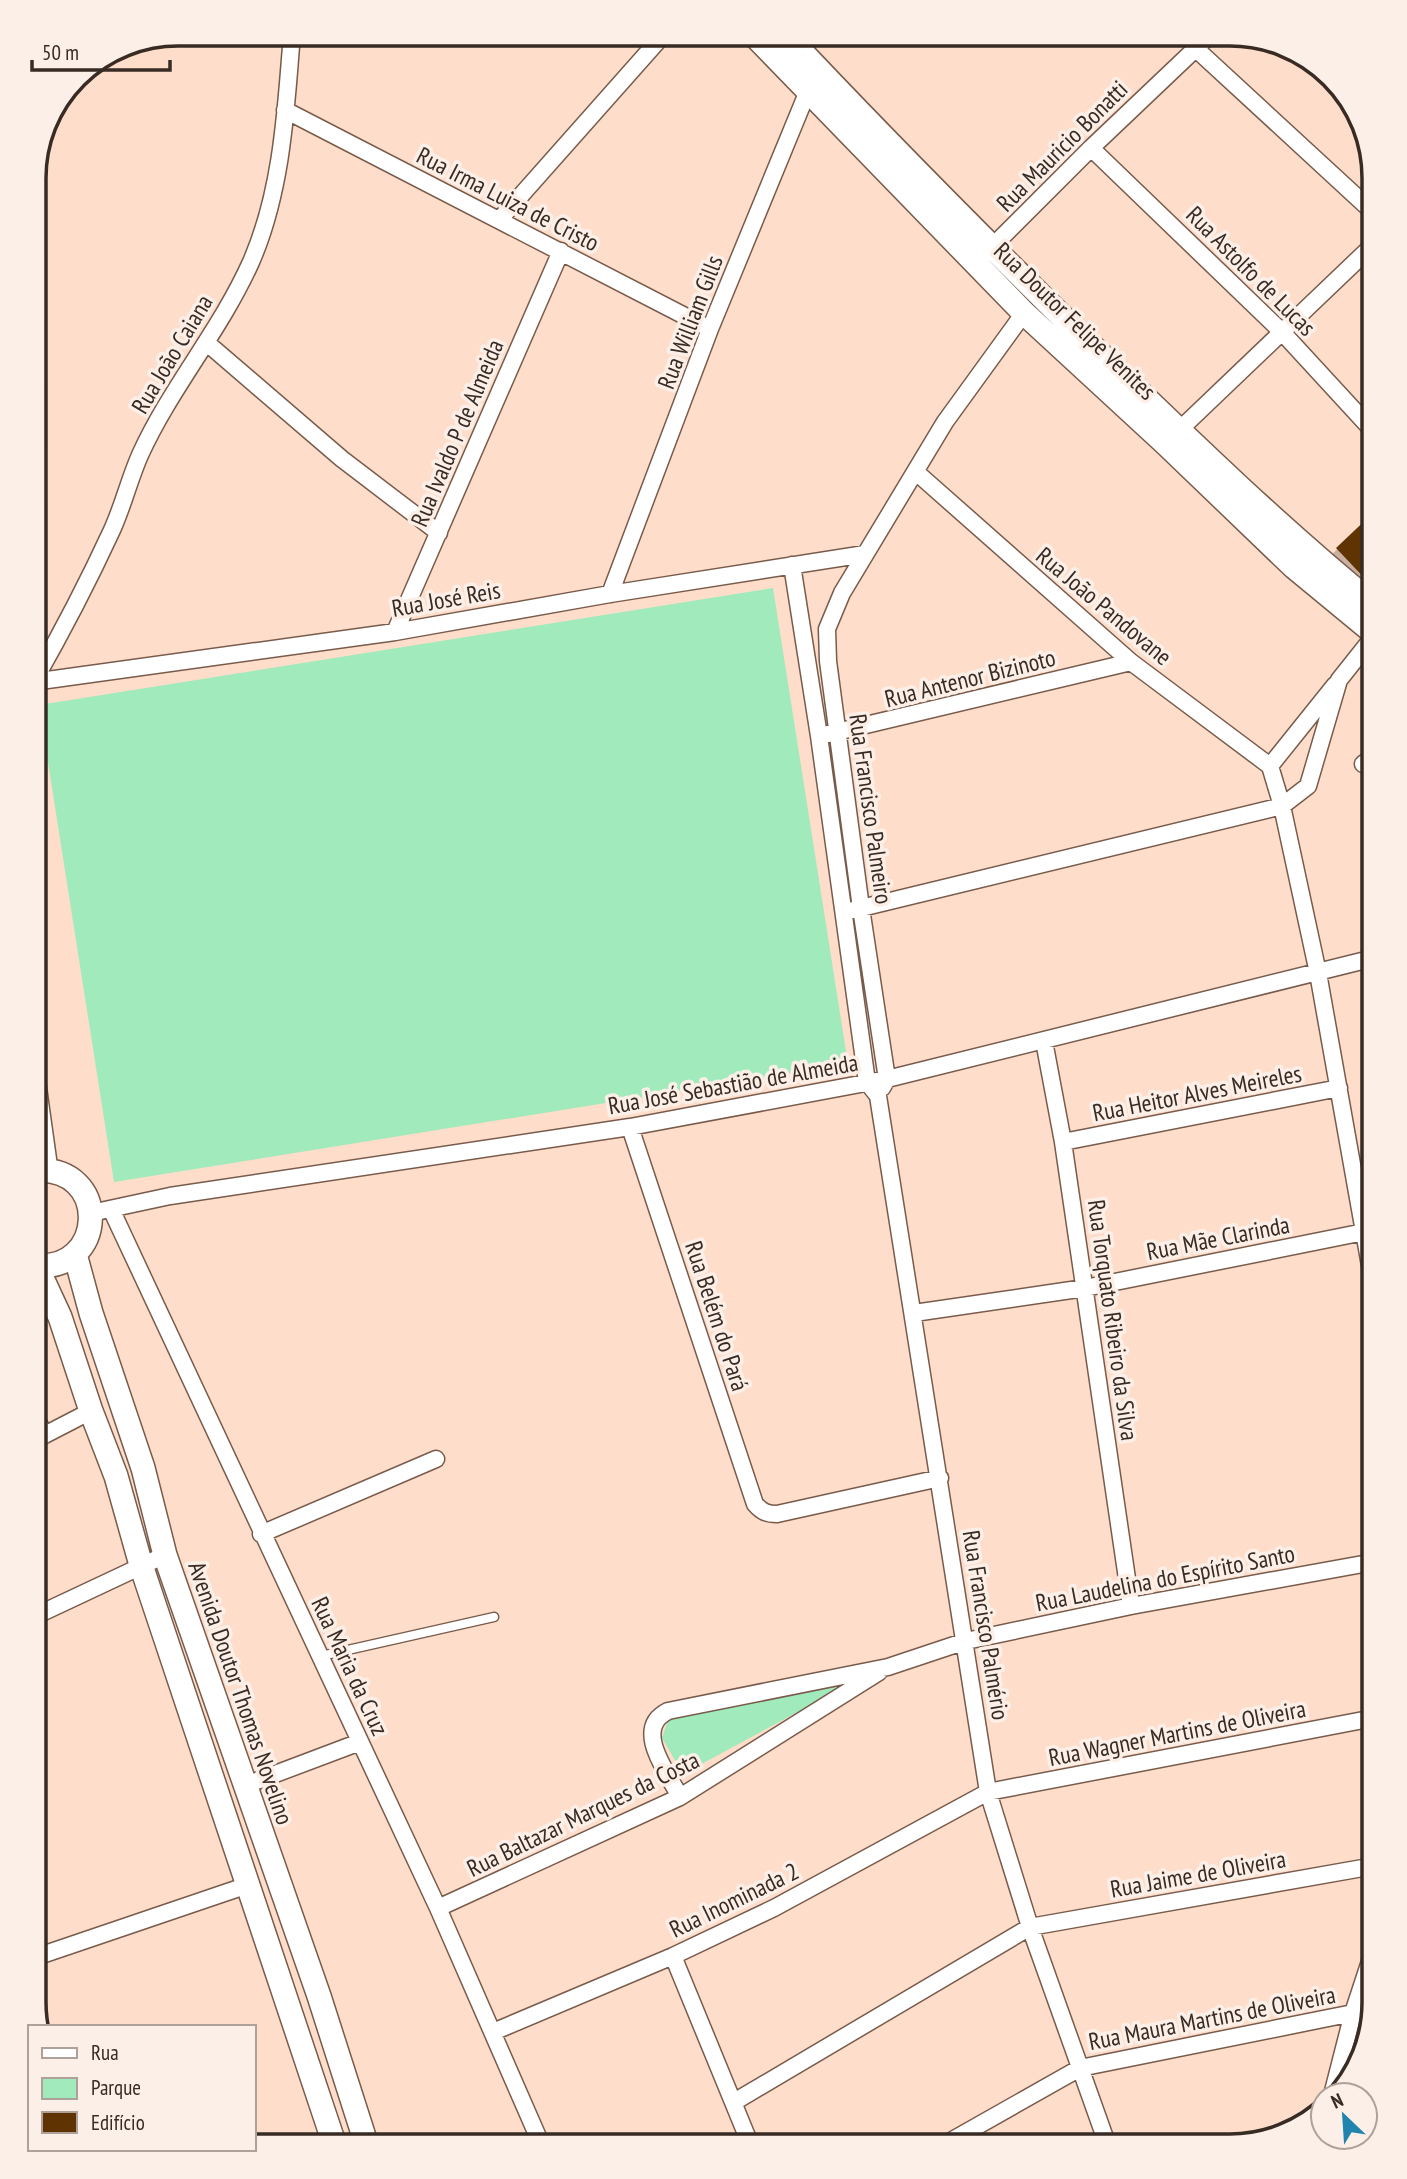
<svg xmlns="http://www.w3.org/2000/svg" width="1407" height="2179" font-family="'PT Sans Narrow',sans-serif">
  <rect width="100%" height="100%" fill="#feddca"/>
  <!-- green -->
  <path fill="#a0eabb" d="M 773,588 L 848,1064 L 114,1182 L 39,705 Z
    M 854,1678 L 844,1687 L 683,1774 L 662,1738 L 668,1720 Z"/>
  <!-- shadow -->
  <path fill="#0003" d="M 1374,515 L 1374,579 L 1362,590 L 1330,556 Z"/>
  <!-- building -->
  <path fill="#5f3302" d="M 1374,512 L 1374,581 L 1370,584 L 1336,548 Z"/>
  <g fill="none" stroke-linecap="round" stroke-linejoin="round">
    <defs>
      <path id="lane" d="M 321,1656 L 494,1617"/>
      <path id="street" d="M 1195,48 L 1374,213
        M 285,110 L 710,329
        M 1091,148 L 1282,332 L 1374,432
        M 500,219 L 665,33
        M 976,263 L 1091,148 L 1211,34
        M 207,343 L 342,459 L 439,533
        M 1172,437 L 1374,244
        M 916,472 L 1131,662 L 1270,766
        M 792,565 L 819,736 L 867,1082 L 878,1096 L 988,1792 L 1030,1927 L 1108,2146
        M 610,594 L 710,329 L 812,81
        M 395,632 L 561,251
        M 34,681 C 62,632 88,582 112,530 C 123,506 129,480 140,455 C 171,387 220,331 251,262 C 282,191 286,110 292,33
        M 33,682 L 395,632 L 610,594 L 865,554
        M 828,734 L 1131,662
        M 1363,764 L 1374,756
        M 853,910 L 1282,806 L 1270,766 L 1335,685
        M 1044,1041 L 1063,1142 L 1131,1606
        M 882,1088 L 887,1079 L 861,908 L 828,661 L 827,629 L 842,593 L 945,422 L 1024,313
        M 630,1127 L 755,1504 C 762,1512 767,1514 777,1514 L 940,1478
        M 1063,1142 L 1339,1088
        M 111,1209 L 438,1908 L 542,2146
        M 91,1213 L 170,1196 L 630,1127 L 887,1079 L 1374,958
        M 1374,1288 L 1318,973 L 1282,806 L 1308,786 L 1339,680 L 1374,636
        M 914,1313 L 1085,1288 L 1364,1232
        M 33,1413 L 45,1435
        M 33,1441 L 91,1411
        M 261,1534 L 436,1459
        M 33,1617 L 165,1555
        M 246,1785 L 360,1742
        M 680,1797 C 668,1773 632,1729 668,1711 L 888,1667 L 966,1641 L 1131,1606 L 1374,1562
        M 438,1908 L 680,1797 L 879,1672
        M 673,1956 L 751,2146
        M 33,1958 L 248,1885
        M 493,2032 L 673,1956 L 774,1908 L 988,1792 L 1374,1718
        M 1332,2095 L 1353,2013 L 1374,1949
        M 734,2102 L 1030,1927 L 1374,1866
        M 942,2146 L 1080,2068 L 1353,2013"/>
      <path id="secondary" d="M 752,33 L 1024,313 L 1165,443 L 1294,567 L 1374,633
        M 784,33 C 889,145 998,254 1108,362 C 1194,445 1281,529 1374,605
        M 33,1077 L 46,1170
        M 75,1254 L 91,1313 L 143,1468 L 165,1555 L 319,1996 L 367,2146
        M 33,1265 C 107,1275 112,1163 33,1171
        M 36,1265 L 60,1317 L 91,1411 L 116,1476 L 141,1565 L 335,2146"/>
    </defs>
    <!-- lane casing -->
    <use href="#lane" stroke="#785b4b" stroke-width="11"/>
    <!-- street casing -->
    <use href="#street" stroke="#785b4b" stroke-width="19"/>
    <!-- secondary casing -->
    <use href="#secondary" stroke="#785b4b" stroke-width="26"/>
    <!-- lane -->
    <use href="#lane" stroke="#fff" stroke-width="8"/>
    <!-- street -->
    <use href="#street" stroke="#fff" stroke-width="16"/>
    <!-- secondary -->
    <use href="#secondary" stroke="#fff" stroke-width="23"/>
  </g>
  <g text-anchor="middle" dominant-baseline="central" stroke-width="7" stroke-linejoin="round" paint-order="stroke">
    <!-- street labels -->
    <g font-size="24" fill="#372b24" stroke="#fcefe7">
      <text transform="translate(1062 146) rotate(-45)">Rua Mauricio Bonatti</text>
      <text transform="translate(508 199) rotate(27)">Rua Irma Luiza de Cristo</text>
      <text transform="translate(1251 271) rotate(45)">Rua Astolfo de Lucas</text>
      <text transform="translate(1075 321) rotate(44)">Rua Doutor Felipe Venites</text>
      <text transform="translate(690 322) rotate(-69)">Rua William Gills</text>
      <text transform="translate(172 354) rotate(-59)">Rua João Caiana</text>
      <text transform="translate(457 433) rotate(-67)">Rua Ivaldo P de Almeida</text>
      <text transform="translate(446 599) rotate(-10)">Rua José Reis</text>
      <text transform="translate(1104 606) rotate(40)">Rua João Pandovane</text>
      <text transform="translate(970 678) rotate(-14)">Rua Antenor Bizinoto</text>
      <text transform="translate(871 809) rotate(82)">Rua Francisco Palmeiro</text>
      <text transform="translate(733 1084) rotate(-10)">Rua José Sebastião de Almeida</text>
      <text transform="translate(1197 1093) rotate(-11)">Rua Heitor Alves Meireles</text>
      <text transform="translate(1218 1238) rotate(-11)">Rua Mãe Clarinda</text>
      <text transform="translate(717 1316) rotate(72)">Rua Belém do Pará</text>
      <text transform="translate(1113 1320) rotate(82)">Rua Torquato Ribeiro da Silva</text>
      <text transform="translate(1165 1578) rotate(-11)">Rua Laudelina do Espírito Santo</text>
      <text transform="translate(986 1625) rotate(81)">Rua Francisco Palmério</text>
      <text transform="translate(350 1666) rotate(65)">Rua Maria da Cruz</text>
      <text transform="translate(241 1693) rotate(71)">Avenida Doutor Thomas Novelino</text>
      <text transform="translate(1177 1733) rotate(-11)">Rua Wagner Martins de Oliveira</text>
      <text transform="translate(583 1814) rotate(-26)">Rua Baltazar Marques da Costa</text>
      <text transform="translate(1198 1874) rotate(-10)">Rua Jaime de Oliveira</text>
      <text transform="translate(734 1900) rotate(-26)">Rua Inominada 2</text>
      <text transform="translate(1212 2018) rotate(-11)">Rua Maura Martins de Oliveira</text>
    </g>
  </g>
  <!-- crop -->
  <path d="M0 0H1407V2179H0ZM178 46H1230A132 132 0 0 1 1362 178V2002A132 132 0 0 1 1230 2134H178A132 132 0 0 1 46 2002V178A132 132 0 0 1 178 46Z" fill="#fcefe7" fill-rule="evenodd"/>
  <path fill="none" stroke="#372b24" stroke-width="3.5" d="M178 46H1230A132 132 0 0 1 1362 178V2002A132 132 0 0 1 1230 2134H178A132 132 0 0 1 46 2002V178A132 132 0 0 1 178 46Z"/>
  <!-- legend -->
  <rect x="28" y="2025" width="228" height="126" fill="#fcefe7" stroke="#ada199" stroke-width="2"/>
  <rect x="42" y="2048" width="35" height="10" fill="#ffffff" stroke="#ada199" stroke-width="2"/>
  <text x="91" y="2060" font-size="21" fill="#372b24">Rua</text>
  <rect x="42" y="2078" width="35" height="21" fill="#a0eabb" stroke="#ada199" stroke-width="2"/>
  <text x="91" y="2095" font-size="21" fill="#372b24">Parque</text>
  <rect x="42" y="2112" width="35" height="21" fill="#5f3302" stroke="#ada199" stroke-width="2"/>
  <text x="91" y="2130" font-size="21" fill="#372b24">Edifício</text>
  <!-- north arrow -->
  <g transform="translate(1344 2116) rotate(335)"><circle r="33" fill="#fcefe7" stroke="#ada199" stroke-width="2"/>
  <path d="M0-5L12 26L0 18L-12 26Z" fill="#2084ae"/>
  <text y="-10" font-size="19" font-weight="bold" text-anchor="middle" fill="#372b24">N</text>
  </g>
  <!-- scale -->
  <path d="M32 60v10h138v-10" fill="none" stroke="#372b24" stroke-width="3.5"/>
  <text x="42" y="60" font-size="21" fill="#372b24" stroke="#fcefe7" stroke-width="5" paint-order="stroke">50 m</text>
</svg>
